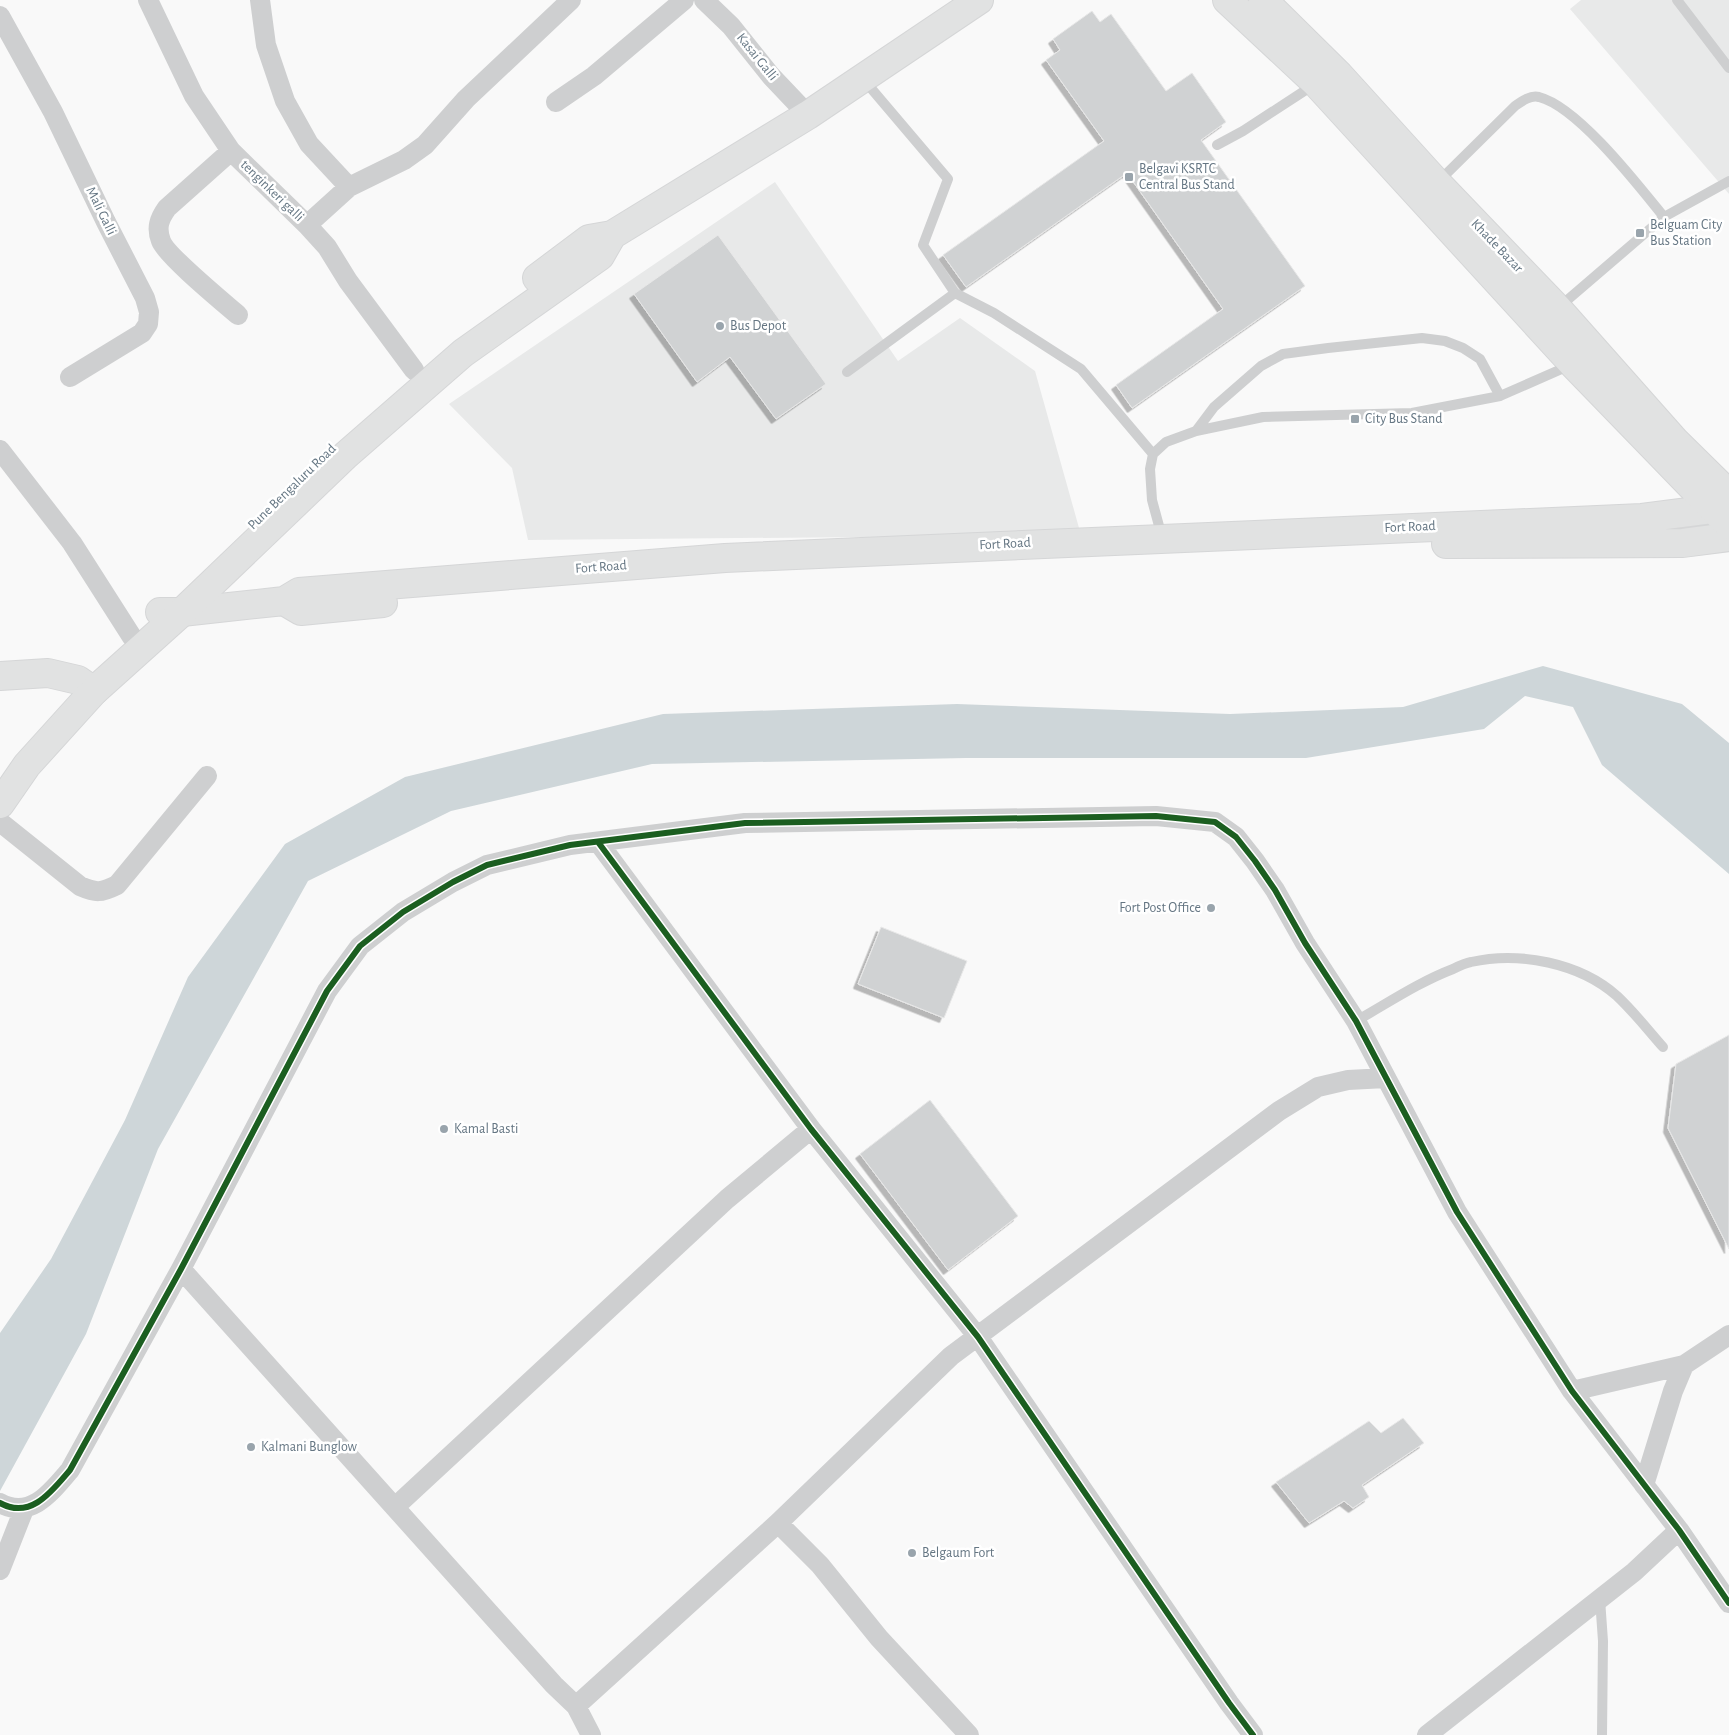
<svg xmlns="http://www.w3.org/2000/svg" width="1729" height="1735" font-family="'Alegreya Sans',sans-serif">
  <defs>
    <filter id="shadow"><feDropShadow dx="-4.5" dy="4.5" stdDeviation="0" flood-color="#0004"/></filter>
  </defs>
  <rect width="100%" height="100%" fill="#f9f9f9"/>
  <!-- built -->
  <path fill="#e8e9e9" d="M 1581,0 L 1729,0 L 1729,194 L 1570,9 Z
    M 775,182 L 898,361 L 960,318 L 1035,371 L 1081,535 L 528,540 L 512,468 L 449,404 Z"/>
  <!-- water -->
  <path fill="#ced6d9" d="M 1543,666 L 1682,704 L 1729,743 L 1729,874 L 1602,765 L 1573,707 L 1525,696 L 1484,729 L 1306,758 L 966,758 L 652,764 L 451,811 L 308,881 L 158,1149 L 86,1334 L 0,1491 L 0,1333 L 51,1259 L 125,1120 L 188,977 L 285,844 L 405,777 L 663,714 L 957,704 L 1230,714 L 1403,707 Z"/>
  <!-- building -->
  <path fill="#d0d2d3" stroke="#e8e8e8" filter="url(#shadow)" d="M 1092,11 L 1100,22 L 1111,14 L 1166,91 L 1192,73 L 1226,122 L 1201,140 L 1305,286 L 1132,408 L 1116,385 L 1223,309 L 1127,173 L 966,287 L 943,255 L 1104,141 L 1046,60 L 1060,50 L 1053,39 Z
    M 718,235 L 826,384 L 776,419 L 730,357 L 697,382 L 634,294 Z
    M 881,927 L 967,961 L 944,1018 L 858,984 Z
    M 1729,1035 L 1729,1249 L 1668,1128 L 1676,1064 Z
    M 930,1100 L 1018,1216 L 948,1270 L 860,1154 Z
    M 1403,1418 L 1424,1443 L 1362,1485 L 1369,1497 L 1353,1508 L 1344,1501 L 1309,1523 L 1276,1482 L 1369,1421 L 1381,1433 Z"/>
  <g fill="none" stroke-linecap="round" stroke-linejoin="round">
    <defs>
      <path id="secondary" d="M 1446,544 L 1683,543 L 1729,537
        M 284,601 L 301,611 L 383,603
        M 160,612 L 182,612 L 284,601 L 299,592 L 725,558 L 1642,518 L 1712,509 L 1729,502
        M 0,676 L 48,673 L 78,680 L 94,691"/>
      <path id="primary" d="M 1227,0 L 1316,83 L 1573,364 L 1729,525
        M 1263,0 L 1339,75 L 1437,183 L 1558,309 L 1675,441 L 1729,494
        M 537,278 L 589,239 L 612,235
        M 0,804 L 27,765 L 94,691 L 182,612 L 346,455 L 463,353 L 600,256 L 612,235 L 808,115 L 979,0"/>
    </defs>
    <!-- secondary casing -->
    <use href="#secondary" stroke="#d5d6d7" stroke-width="30"/>
    <!-- primary casing -->
    <use href="#primary" stroke="#d5d6d7" stroke-width="30"/>
    <!-- service -->
    <path stroke="#cecfd0" stroke-width="10" d="M 1677,0 L 1729,68
      M 864,80 L 948,179 L 923,245 L 955,293 L 994,313 L 1081,369 L 1153,454
      M 1217,145 L 1243,131 L 1315,84
      M 1438,182 L 1515,106 C 1522,101 1530,95 1539,97 C 1578,107 1638,185 1664,217
      M 1558,308 L 1664,217 L 1729,181
      M 847,372 L 955,293
      M 1196,431 L 1214,407 L 1261,366 L 1283,354 L 1328,348 L 1422,338 L 1445,341 L 1463,348 L 1480,359 L 1500,396
      M 1162,537 L 1152,500 L 1150,469 L 1153,454 L 1166,442 L 1196,431 L 1263,417 L 1412,413 L 1500,396 L 1573,364
      M 1356,1021 C 1388,1003 1419,982 1453,969 C 1459,966 1465,963 1471,962 C 1519,951 1580,963 1617,996 C 1634,1012 1648,1030 1663,1047
      M 1600,1599 L 1603,1641 L 1602,1735"/>
    <!-- minor -->
    <path stroke="#cecfd0" stroke-width="20" d="M 148,0 L 194,96 L 231,151 L 307,225 L 327,247 L 348,281 L 414,370
      M 260,0 L 266,45 L 285,101 L 309,144 L 349,187
      M 704,0 L 731,26 L 771,76 L 808,115
      M 0,16 L 53,112 L 106,222 L 145,298 L 149,312 L 148,324 L 142,333 L 70,377
      M 556,102 L 594,76 L 684,0
      M 231,151 L 167,208 C 159,219 156,228 161,241 C 166,255 223,302 238,315
      M 307,225 L 349,187 L 404,160 L 425,145 L 466,99 L 571,0
      M 0,450 L 72,543 L 132,637
      M 0,822 L 80,886 C 96,893 101,893 117,885 L 207,776
      M 598,842 L 811,1129 L 978,1337 L 1229,1703 L 1253,1735
      M 181,1269 L 554,1685 L 576,1706 L 591,1735
      M 1572,1391 L 1684,1365 L 1729,1335
      M 1644,1485 L 1673,1391 L 1684,1365
      M 0,1503 C 31,1520 52,1491 70,1470 L 181,1269 L 327,991 L 360,946 L 403,912 L 453,882 L 487,865 L 570,845 L 745,823 L 1156,816 L 1215,822 L 1236,837 L 1255,861 L 1275,890 L 1305,943 L 1356,1021 L 1457,1212 L 1572,1391 L 1679,1530 L 1729,1603
      M 395,1507 L 727,1199 L 811,1129
      M 778,1523 L 820,1565 L 879,1638 L 969,1735
      M 0,1570 L 24,1509
      M 576,1706 L 778,1523 L 951,1356 L 1279,1111 L 1318,1087 L 1348,1080 L 1386,1078
      M 1427,1735 L 1634,1572 L 1679,1530"/>
    <!-- secondary -->
    <use href="#secondary" stroke="#e1e2e2" stroke-width="28"/>
    <!-- primary -->
    <use href="#primary" stroke="#e1e2e2" stroke-width="28"/>
    <defs>
      <path id="cycleway" d="M 598,842 L 811,1129 L 978,1337 L 1229,1703 L 1253,1735
        M 0,1503 C 31,1520 52,1491 70,1470 L 181,1269 L 327,991 L 360,946 L 403,912 L 453,882 L 487,865 L 570,845 L 745,823 L 1156,816 L 1215,822 L 1236,837 L 1255,861 L 1275,890 L 1305,943 L 1356,1021 L 1457,1212 L 1572,1391 L 1679,1530 L 1729,1603"/>
    </defs>
    <!-- cycleway casing -->
    <use href="#cycleway" stroke="#fff" stroke-width="9"/>
    <!-- cycleway -->
    <use href="#cycleway" stroke="#1b5e20" stroke-width="6"/>
  </g>
  <!-- markers -->
  <g fill="#99a4ac" stroke="#fff" stroke-width="2">
    <rect x="1124" y="172" width="10" height="10" rx="2.5"/>
    <rect x="1635" y="228" width="10" height="10" rx="2.5"/>
    <circle cx="720" cy="326" r="5"/>
    <rect x="1350" y="414" width="10" height="10" rx="2.5"/>
    <circle cx="1211" cy="908" r="5"/>
    <circle cx="444" cy="1129" r="5"/>
    <circle cx="251" cy="1447" r="5"/>
    <circle cx="912" cy="1553" r="5"/>
  </g>
  <g text-anchor="middle" dominant-baseline="central" stroke-width="5" stroke-linejoin="round" paint-order="stroke">
    <!-- street labels -->
    <g font-size="14" fill="#657683" stroke="#fff">
      <text transform="translate(757 57) rotate(51)">Kasai Galli</text>
      <text transform="translate(272 191) rotate(44)">tenginkeri galli</text>
      <text transform="translate(101 211) rotate(64)">Mali Galli</text>
      <text transform="translate(1497 246) rotate(46)">Khade Bazar</text>
      <text transform="translate(292 487) rotate(-44)">Pune Bengaluru Road</text>
      <text transform="translate(1410 527) rotate(-2)">Fort Road</text>
      <text transform="translate(1005 544) rotate(-3)">Fort Road</text>
      <text transform="translate(601 567) rotate(-4)">Fort Road</text>
    </g>
    <!-- poi labels -->
    <g font-size="14" fill="#657683" stroke="#fff" text-anchor="start">
      <text x="1139" y="169">Belgavi KSRTC<tspan x="1139" dy="16">Central Bus Stand</tspan></text>
      <text x="1650" y="225">Belguam City<tspan x="1650" dy="16">Bus Station</tspan></text>
      <text x="730" y="326">Bus Depot</text>
      <text x="1365" y="419">City Bus Stand</text>
      <text x="1201" y="908" text-anchor="end">Fort Post Office</text>
      <text x="454" y="1129">Kamal Basti</text>
      <text x="261" y="1447">Kalmani Bunglow</text>
      <text x="922" y="1553">Belgaum Fort</text>
    </g>
  </g>
</svg>
